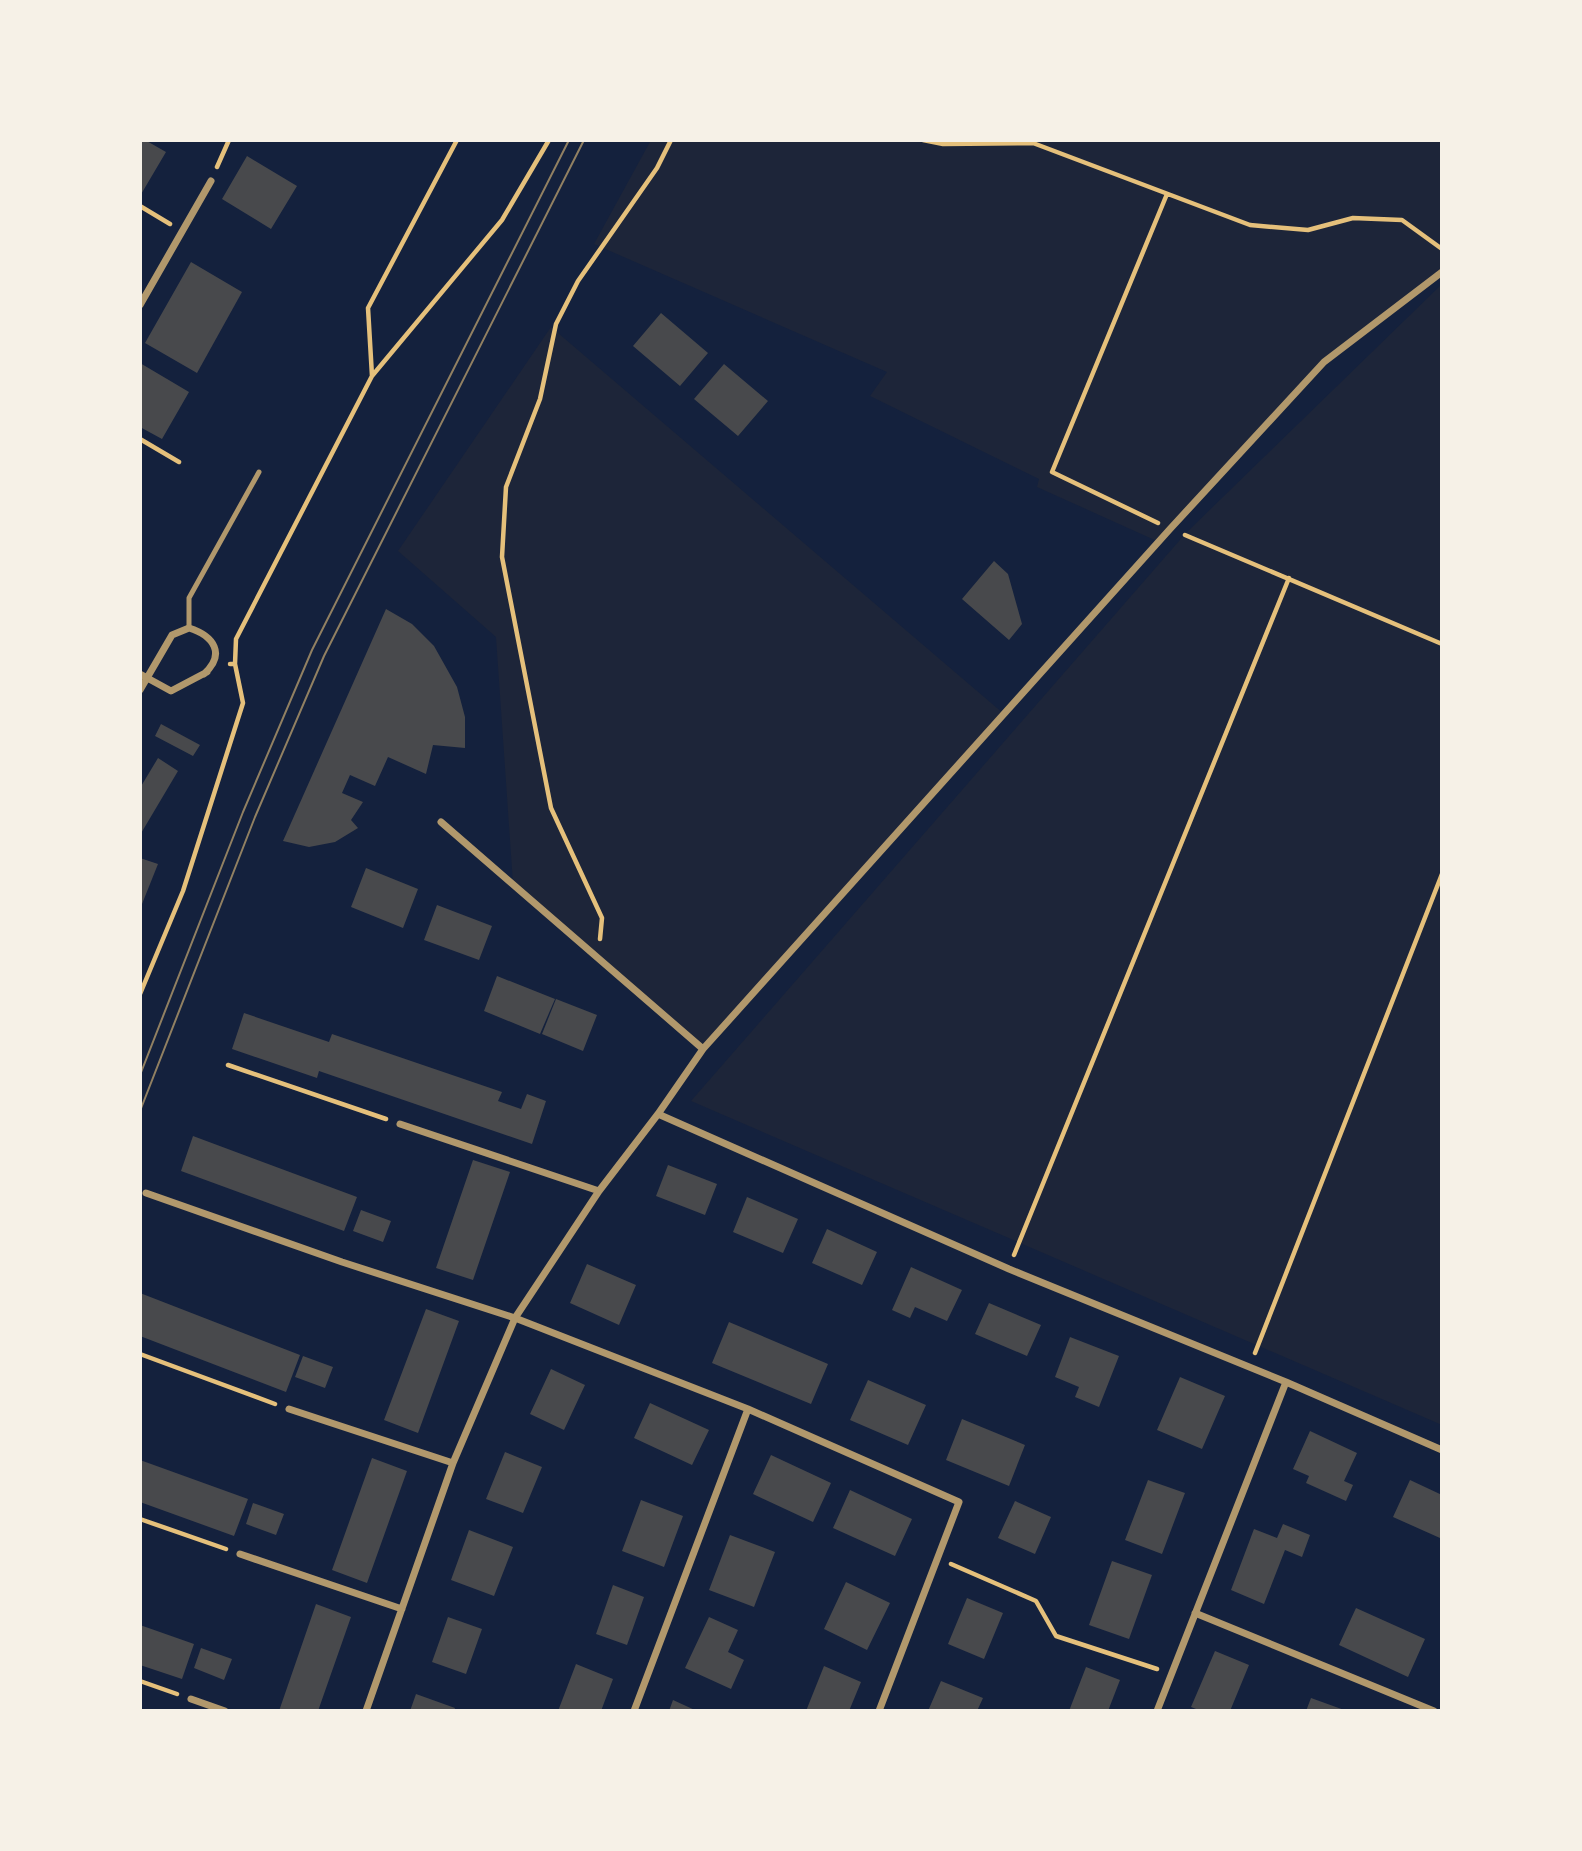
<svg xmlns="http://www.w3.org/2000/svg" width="1582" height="1851" font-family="Commissioner,sans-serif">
  <rect width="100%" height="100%" fill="#14213d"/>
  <!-- green -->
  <path fill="#1d2539" d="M 651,140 L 1442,140 L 1442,272 L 1324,362 L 1159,542 L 1037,487 L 1039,479 L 870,396 L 887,372 L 594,244 Z
    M 1442,284 L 1442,1425 L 691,1101 L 1186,533 Z
    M 551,327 L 1004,714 L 703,1049 L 513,884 L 496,637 L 398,551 Z"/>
  <!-- building -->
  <path fill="#48494c" d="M 140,140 L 145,140 L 166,152 L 140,196 Z
    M 247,156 L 297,186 L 271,229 L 222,199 Z
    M 191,262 L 242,292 L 197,373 L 145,343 Z
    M 661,313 L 708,353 L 680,386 L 633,346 Z
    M 140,363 L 189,392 L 162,439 L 140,427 Z
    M 724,364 L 768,401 L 738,436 L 694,399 Z
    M 994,561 L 1008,574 L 1022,624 L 1009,640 L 962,599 Z
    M 386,609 L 412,624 L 434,646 L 457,687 L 465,717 L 465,748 L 433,745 L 426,774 L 388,757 L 375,786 L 350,775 L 342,793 L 363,802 L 351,820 L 358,828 L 335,842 L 309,847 L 283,841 Z
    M 161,724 L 200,745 L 193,756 L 155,736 Z
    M 158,758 L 178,771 L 140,835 L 140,788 Z
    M 140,858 L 158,864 L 140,909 Z
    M 366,868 L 418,889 L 403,928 L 351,907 Z
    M 437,905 L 492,926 L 479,960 L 424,940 Z
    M 497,976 L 555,999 L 540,1034 L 484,1011 Z
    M 556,999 L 597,1015 L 583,1051 L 542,1034 Z
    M 244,1013 L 329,1042 L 332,1034 L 502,1092 L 498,1101 L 521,1109 L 527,1094 L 546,1101 L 532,1144 L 319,1071 L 317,1078 L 232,1049 Z
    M 193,1136 L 357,1197 L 344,1231 L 181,1171 Z
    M 473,1160 L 510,1172 L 473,1280 L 436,1268 Z
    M 668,1165 L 717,1184 L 705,1215 L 656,1196 Z
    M 747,1197 L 798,1219 L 783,1253 L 733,1232 Z
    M 361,1210 L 391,1221 L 383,1242 L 353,1231 Z
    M 827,1229 L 877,1252 L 862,1285 L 812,1263 Z
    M 587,1264 L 636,1285 L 619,1325 L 570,1303 Z
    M 911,1267 L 962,1290 L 947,1321 L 915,1307 L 910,1318 L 892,1310 Z
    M 140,1293 L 300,1355 L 286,1392 L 140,1336 Z
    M 989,1303 L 1041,1325 L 1027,1356 L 975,1334 Z
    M 426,1309 L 459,1321 L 418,1433 L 384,1420 Z
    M 729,1322 L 828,1364 L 811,1404 L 712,1363 Z
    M 1070,1337 L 1119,1356 L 1099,1407 L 1075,1397 L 1079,1387 L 1055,1377 Z
    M 303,1356 L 333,1367 L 325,1388 L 295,1377 Z
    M 551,1369 L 585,1385 L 564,1430 L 530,1414 Z
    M 1180,1377 L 1225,1396 L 1202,1449 L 1157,1430 Z
    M 868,1380 L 926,1405 L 908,1445 L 850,1420 Z
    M 650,1403 L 709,1430 L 692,1465 L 634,1438 Z
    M 962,1419 L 1025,1445 L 1009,1486 L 946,1460 Z
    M 1310,1431 L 1357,1453 L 1344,1481 L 1353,1485 L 1346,1501 L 1306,1483 L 1309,1476 L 1293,1469 Z
    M 505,1452 L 542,1467 L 523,1513 L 486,1499 Z
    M 771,1455 L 831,1483 L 813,1522 L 753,1494 Z
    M 372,1458 L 407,1471 L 367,1583 L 332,1570 Z
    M 140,1460 L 248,1499 L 234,1536 L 140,1502 Z
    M 1148,1480 L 1185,1493 L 1162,1554 L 1125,1540 Z
    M 1410,1480 L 1442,1495 L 1440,1538 L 1393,1517 Z
    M 850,1490 L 912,1519 L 895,1556 L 833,1528 Z
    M 641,1500 L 683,1516 L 664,1567 L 622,1551 Z
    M 1015,1501 L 1051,1517 L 1035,1554 L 998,1538 Z
    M 253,1503 L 284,1514 L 276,1535 L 246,1524 Z
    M 1283,1524 L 1310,1535 L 1302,1557 L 1285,1550 L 1264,1604 L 1231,1590 L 1254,1529 L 1277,1538 Z
    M 469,1530 L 513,1547 L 494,1596 L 451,1580 Z
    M 730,1535 L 775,1552 L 754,1607 L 709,1590 Z
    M 1112,1561 L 1152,1575 L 1129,1639 L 1089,1625 Z
    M 846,1582 L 890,1603 L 867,1650 L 824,1629 Z
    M 613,1585 L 644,1597 L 627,1645 L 596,1634 Z
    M 967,1598 L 1003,1613 L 984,1659 L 948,1644 Z
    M 316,1604 L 351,1617 L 318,1711 L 279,1711 Z
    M 1356,1608 L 1425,1639 L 1408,1677 L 1339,1645 Z
    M 448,1617 L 482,1629 L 466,1674 L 432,1662 Z
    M 709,1617 L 738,1630 L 728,1652 L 744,1660 L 731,1689 L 685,1668 Z
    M 140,1625 L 194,1644 L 182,1679 L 140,1665 Z
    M 201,1648 L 232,1659 L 224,1680 L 194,1668 Z
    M 1215,1651 L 1249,1665 L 1230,1711 L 1201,1711 L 1191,1707 Z
    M 576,1664 L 613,1679 L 601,1711 L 558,1711 Z
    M 824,1666 L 861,1682 L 849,1711 L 806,1711 Z
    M 1086,1667 L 1120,1680 L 1108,1711 L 1069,1711 Z
    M 941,1681 L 983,1698 L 977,1711 L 928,1711 Z
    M 416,1694 L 455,1708 L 454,1711 L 410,1711 Z
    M 1311,1698 L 1347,1711 L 1306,1711 Z
    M 673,1700 L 697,1711 L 669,1711 Z"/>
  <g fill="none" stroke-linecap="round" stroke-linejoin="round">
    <!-- path -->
    <path stroke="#e5c07b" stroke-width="4.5" d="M 923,140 L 943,144 L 1033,143 L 1250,225 L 1308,230 L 1353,218 L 1402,220 L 1442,249
      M 217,167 L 229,140
      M 140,206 L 170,224
      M 372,376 L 502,220 L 549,140
      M 140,439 L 179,462
      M 1158,523 L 1052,472 L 1167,194
      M 1185,535 L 1442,644
      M 230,664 L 235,664 L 236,639 L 372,376 L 368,308 L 457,140
      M 600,939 L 602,918 L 551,808 L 502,557 L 506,487 L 540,399 L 556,324 L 578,281 L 657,168 L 671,140
      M 140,994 L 183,891 L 243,703 L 235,664
      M 228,1065 L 386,1119
      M 1014,1255 L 1289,578
      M 1255,1353 L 1442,874
      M 140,1354 L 275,1404
      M 140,1519 L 226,1549
      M 951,1564 L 1036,1601 L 1056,1636 L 1157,1669
      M 140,1681 L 177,1694"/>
    <!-- service -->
    <path stroke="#b1986c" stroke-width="5" d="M 189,628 L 189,598 L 259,472"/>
    <!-- minor -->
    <path stroke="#b1986c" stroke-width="7" d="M 140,305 L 211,181
      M 140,674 L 171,691 L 207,672
      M 140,690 L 172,635 L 189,628 C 214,636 226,654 204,674
      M 441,822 L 703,1049
      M 658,1114 L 1009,1269 L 1286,1382 L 1442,1450
      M 400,1124 L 599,1191
      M 146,1193 L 342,1262 L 515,1318 L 748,1409 L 959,1502 L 879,1711
      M 289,1409 L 453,1463
      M 240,1554 L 402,1609
      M 1195,1613 L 1434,1711
      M 191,1699 L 225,1711
      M 366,1711 L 453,1463 L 515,1318 L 599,1191 L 658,1114 L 703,1049 L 1170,529 L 1324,362 L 1442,272
      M 634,1711 L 748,1409
      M 1157,1711 L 1286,1382"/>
    <!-- tram -->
    <path stroke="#918062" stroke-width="2" d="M 140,1075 L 243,812 L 312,650 L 569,140
      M 140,1111 L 255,817 L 324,656 L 584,140"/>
  </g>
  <!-- border -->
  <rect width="1582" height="1851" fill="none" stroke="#f6f1e7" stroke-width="284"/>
</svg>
